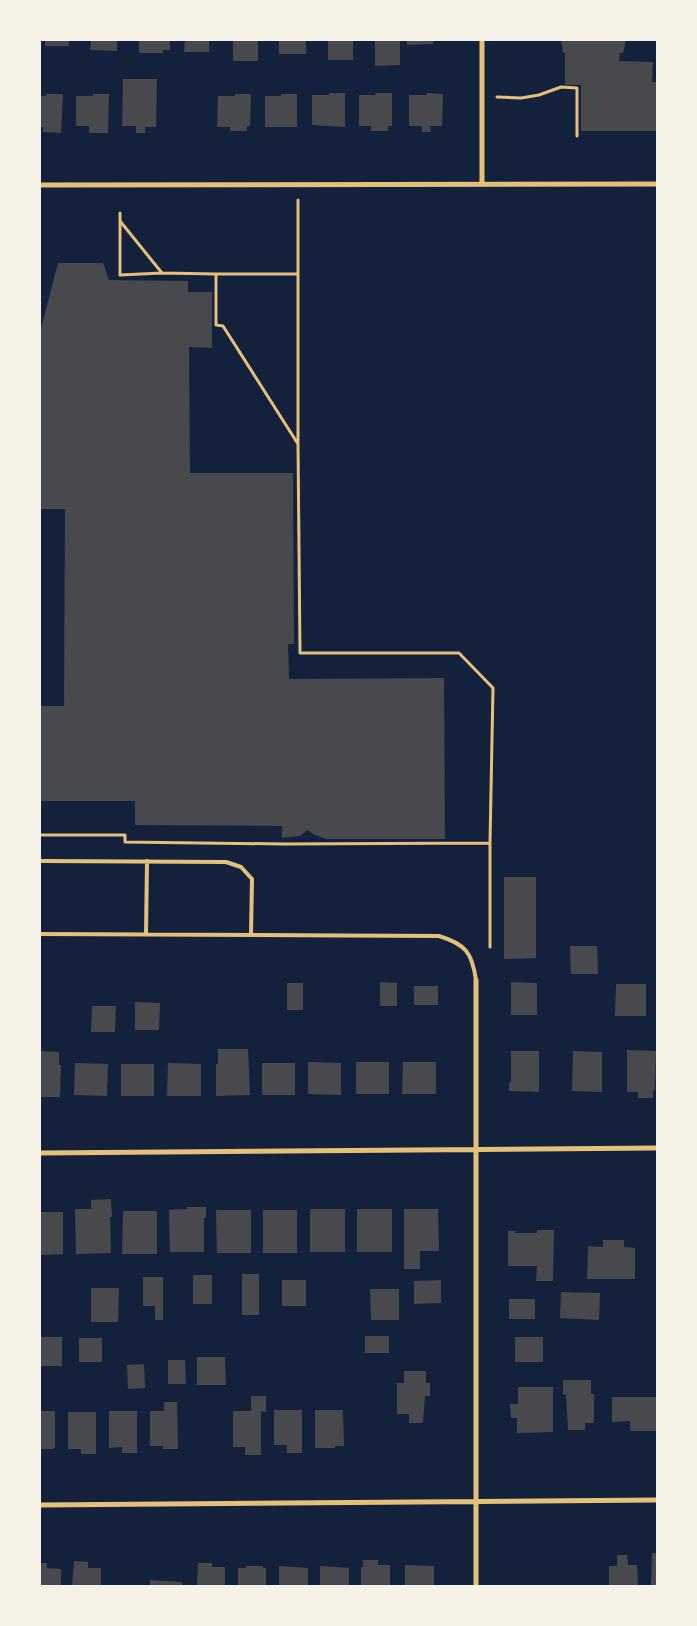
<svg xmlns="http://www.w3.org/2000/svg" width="697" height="1626" font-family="Cabin,sans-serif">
  <rect width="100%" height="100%" fill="#14213d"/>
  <!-- building -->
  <path fill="#48494c" d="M 45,40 L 69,40 L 69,46 L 45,46 Z
    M 91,40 L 117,40 L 117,51 L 90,50 Z
    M 139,40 L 170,40 L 170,50 L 163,50 L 163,53 L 139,53 Z
    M 185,40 L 209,40 L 209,52 L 184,52 Z
    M 233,40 L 258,40 L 258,61 L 233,61 Z
    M 279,40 L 306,40 L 306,54 L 279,54 Z
    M 328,40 L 353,40 L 353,60 L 328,60 Z
    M 375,40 L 400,40 L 400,65 L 375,66 Z
    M 407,40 L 433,40 L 433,44 L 407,45 Z
    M 561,40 L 626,40 L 623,53 L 620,53 L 619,61 L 653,62 L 652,82 L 657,82 L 657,131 L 581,131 L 581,85 L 565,85 L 565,53 L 563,53 Z
    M 123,79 L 157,79 L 156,127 L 145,127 L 145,133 L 136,133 L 136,126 L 122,126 Z
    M 329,93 L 345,93 L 345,127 L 312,125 L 312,95 L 329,95 Z
    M 375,93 L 392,93 L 392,126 L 388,126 L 388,131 L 371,131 L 371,126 L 359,126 L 359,95 L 376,95 Z
    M 427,93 L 443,94 L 442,126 L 430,126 L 431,132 L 422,132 L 422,126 L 409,126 L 409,95 L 427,95 Z
    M 46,94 L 63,94 L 61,133 L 43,132 L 43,127 L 40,127 L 40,96 L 46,96 Z
    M 93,94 L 109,94 L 108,133 L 89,133 L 89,126 L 76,126 L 76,96 L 93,96 Z
    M 235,94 L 251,94 L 250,126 L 247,126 L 247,131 L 230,131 L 230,127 L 217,127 L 218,96 L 235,96 Z
    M 281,94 L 297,94 L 297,127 L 265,127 L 265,96 L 281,96 Z
    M 58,263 L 103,263 L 109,280 L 188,281 L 188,292 L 212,292 L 212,348 L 189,347 L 190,473 L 293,473 L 294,644 L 288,644 L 289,679 L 444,678 L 445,839 L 327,839 L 315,835 L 307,830 L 300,836 L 282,838 L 282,826 L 135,825 L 135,801 L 40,801 L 40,706 L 64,706 L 65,509 L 40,509 L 40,332 Z
    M 504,877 L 536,877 L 536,958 L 504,959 Z
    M 570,946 L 597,946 L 598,974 L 571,974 Z
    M 380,982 L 397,983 L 397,1006 L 380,1006 Z
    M 511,982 L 537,983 L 537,1015 L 511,1015 Z
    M 287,983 L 303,983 L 303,1010 L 287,1010 Z
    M 616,984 L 646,984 L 646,1016 L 615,1016 Z
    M 414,986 L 438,986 L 438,1005 L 414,1005 Z
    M 135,1002 L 160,1003 L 159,1030 L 135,1030 Z
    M 92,1006 L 116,1006 L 115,1032 L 91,1032 Z
    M 218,1049 L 248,1049 L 250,1095 L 216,1096 L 216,1064 L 218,1064 Z
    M 627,1050 L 656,1051 L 655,1090 L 653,1090 L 653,1098 L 638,1098 L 638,1092 L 627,1092 Z
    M 40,1051 L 59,1052 L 59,1065 L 61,1065 L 60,1097 L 40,1097 Z
    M 511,1051 L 539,1051 L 539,1092 L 509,1091 L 509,1082 L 511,1082 Z
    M 573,1051 L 602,1052 L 602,1092 L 572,1091 Z
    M 308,1062 L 341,1063 L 341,1095 L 308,1094 Z
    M 356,1062 L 389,1062 L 389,1094 L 356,1094 Z
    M 403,1062 L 436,1062 L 436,1094 L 402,1094 Z
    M 75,1063 L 108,1064 L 107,1096 L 74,1095 Z
    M 168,1063 L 201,1064 L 201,1096 L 167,1096 Z
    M 262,1063 L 295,1063 L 295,1095 L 262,1095 Z
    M 121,1064 L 154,1064 L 154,1096 L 121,1096 Z
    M 111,1199 L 112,1217 L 110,1217 L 111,1253 L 76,1254 L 75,1209 L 91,1209 L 91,1200 Z
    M 187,1207 L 206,1207 L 206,1218 L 204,1218 L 204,1252 L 170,1252 L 169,1210 L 187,1209 Z
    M 310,1209 L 345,1209 L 345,1252 L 310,1252 Z
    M 357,1209 L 392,1209 L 392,1252 L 357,1252 Z
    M 404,1209 L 438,1209 L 439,1251 L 420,1251 L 420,1269 L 404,1269 Z
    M 216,1210 L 251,1210 L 251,1253 L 217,1253 Z
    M 263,1210 L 297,1210 L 297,1253 L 263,1253 Z
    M 123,1211 L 157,1211 L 157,1254 L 122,1254 Z
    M 40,1212 L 63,1212 L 63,1254 L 40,1255 Z
    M 537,1230 L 554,1230 L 553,1281 L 536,1281 L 537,1266 L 508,1266 L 508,1231 L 515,1231 L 515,1233 L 537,1233 Z
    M 603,1240 L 624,1240 L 624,1247 L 635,1248 L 635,1279 L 587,1279 L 588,1246 L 603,1247 Z
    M 242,1274 L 259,1274 L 259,1315 L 242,1315 Z
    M 193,1275 L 212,1275 L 212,1304 L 193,1304 Z
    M 143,1277 L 163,1277 L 163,1320 L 155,1320 L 155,1306 L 143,1306 Z
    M 282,1280 L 306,1280 L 306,1306 L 282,1306 Z
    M 441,1280 L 441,1303 L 414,1304 L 414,1281 Z
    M 91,1288 L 119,1288 L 118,1322 L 91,1322 Z
    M 370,1289 L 399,1289 L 399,1320 L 371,1320 Z
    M 561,1292 L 600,1293 L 599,1320 L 560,1318 Z
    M 509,1299 L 535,1299 L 535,1319 L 509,1319 Z
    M 365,1336 L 389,1336 L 389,1353 L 365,1353 Z
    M 40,1337 L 62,1337 L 62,1366 L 40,1366 Z
    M 515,1337 L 543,1337 L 543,1362 L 515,1362 Z
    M 79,1338 L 102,1338 L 102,1362 L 79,1362 Z
    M 197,1357 L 225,1357 L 226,1385 L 197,1385 Z
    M 168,1360 L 185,1360 L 186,1384 L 168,1384 Z
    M 144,1364 L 145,1388 L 128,1389 L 127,1365 Z
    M 404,1371 L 426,1371 L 426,1383 L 430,1383 L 430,1396 L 425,1396 L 423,1423 L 409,1423 L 409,1414 L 397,1414 L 397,1383 L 404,1383 Z
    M 563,1380 L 591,1380 L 591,1394 L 594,1394 L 594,1423 L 585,1423 L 585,1430 L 568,1430 L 566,1394 L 563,1395 Z
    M 518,1387 L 553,1387 L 553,1432 L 517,1433 L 517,1418 L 511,1418 L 510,1404 L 518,1404 Z
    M 251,1396 L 266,1396 L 266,1412 L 261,1411 L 261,1455 L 245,1455 L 245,1447 L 233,1447 L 233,1411 L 251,1411 Z
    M 612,1397 L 657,1397 L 657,1431 L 630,1431 L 630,1421 L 612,1422 Z
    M 164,1402 L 177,1402 L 178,1449 L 163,1449 L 163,1446 L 150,1446 L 150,1411 L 164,1411 Z
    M 274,1410 L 302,1410 L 302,1453 L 287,1453 L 287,1445 L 274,1445 Z
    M 315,1410 L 343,1410 L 344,1446 L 335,1446 L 335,1448 L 315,1448 Z
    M 40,1411 L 55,1411 L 55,1448 L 53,1448 L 53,1449 L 40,1449 Z
    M 109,1411 L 137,1411 L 137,1453 L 122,1453 L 122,1447 L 109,1448 Z
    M 68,1412 L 96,1412 L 96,1454 L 81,1454 L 81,1449 L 68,1449 Z
    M 652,1553 L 657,1553 L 657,1586 L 651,1586 Z
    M 617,1555 L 627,1555 L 628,1565 L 637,1565 L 638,1586 L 609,1586 L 609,1566 L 617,1566 Z
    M 363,1560 L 378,1560 L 378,1565 L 390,1565 L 390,1586 L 361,1586 L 361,1567 L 363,1567 Z
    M 74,1561 L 88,1562 L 88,1568 L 101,1568 L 101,1586 L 72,1586 Z
    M 40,1563 L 47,1563 L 47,1568 L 61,1569 L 61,1586 L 40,1586 Z
    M 198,1563 L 212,1563 L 212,1567 L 225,1567 L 225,1586 L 197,1586 Z
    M 405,1565 L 434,1566 L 434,1586 L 405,1586 Z
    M 246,1566 L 263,1566 L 263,1568 L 266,1568 L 266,1586 L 238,1586 L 238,1568 L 246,1568 Z
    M 279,1566 L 308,1568 L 308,1586 L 279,1586 Z
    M 320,1566 L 349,1568 L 349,1586 L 320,1586 Z
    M 150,1580 L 182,1582 L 182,1586 L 150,1586 Z"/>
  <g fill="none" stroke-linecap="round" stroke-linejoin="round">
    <!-- path -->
    <path stroke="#e5c07b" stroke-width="3" d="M 497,97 L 521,98 L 539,95 L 561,87 L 577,88 L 577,136
      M 120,213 L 120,275 L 162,273
      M 216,274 L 298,274
      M 298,443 L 298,200
      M 40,835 L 125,835 L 125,842 L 284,844 L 490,843 L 493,688 L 459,653 L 300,653 L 298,444 L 223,326 L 216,325 L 216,274 L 162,273 L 120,221
      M 490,947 L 490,843"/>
    <!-- service -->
    <path stroke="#e5c07b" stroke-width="4" d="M 40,861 L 226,862 L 241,867 L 252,879 L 251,934
      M 40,934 L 439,936 C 465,944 472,952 476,980
      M 146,934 L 147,861"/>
    <!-- minor -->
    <path stroke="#e5c07b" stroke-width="5" d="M 482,184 L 482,40
      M 40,185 L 657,184
      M 40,1153 L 657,1148
      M 40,1505 L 657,1500
      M 476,1586 L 476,980"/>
  </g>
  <!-- border -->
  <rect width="697" height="1626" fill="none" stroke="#f6f1e7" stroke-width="82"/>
</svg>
